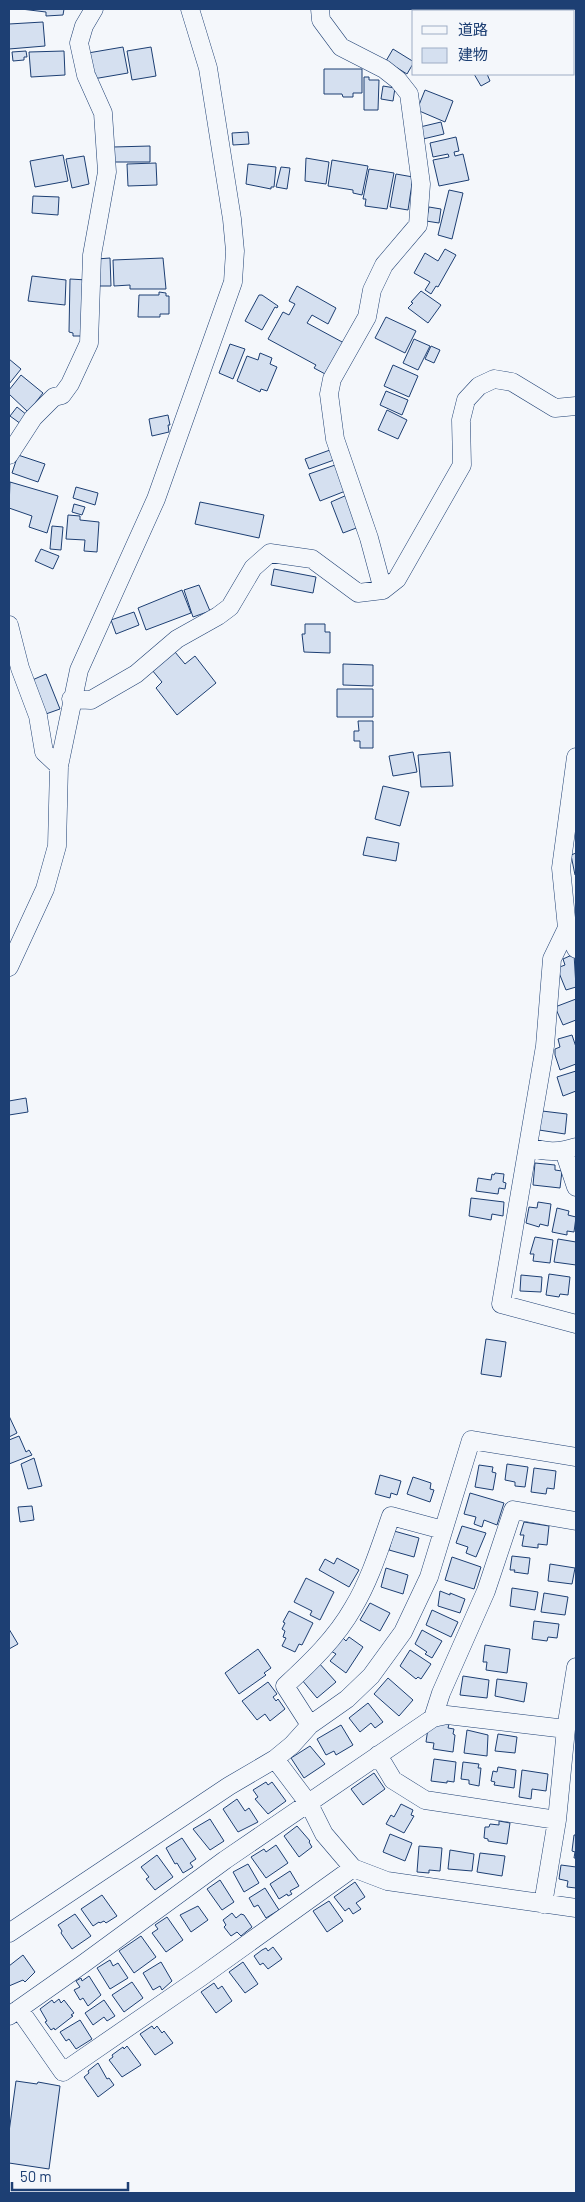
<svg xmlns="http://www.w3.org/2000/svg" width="585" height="2202" font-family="Barlow,'Noto Sans JP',sans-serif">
  <rect width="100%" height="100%" fill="#f4f7fb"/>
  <!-- building -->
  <path fill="#d5e0f0" stroke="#1d3f73" d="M 21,9 L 64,9 L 63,15 L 46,16 L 46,12 Z
    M 43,22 L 45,46 L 9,49 L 9,24 Z
    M 123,47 L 128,73 L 93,79 L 88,53 Z
    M 151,47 L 156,76 L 132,80 L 127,51 Z
    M 393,49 L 414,62 L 407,74 L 386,61 Z
    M 26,51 L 27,57 L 24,57 L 24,60 L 13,61 L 12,52 Z
    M 64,51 L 65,75 L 31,77 L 29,52 Z
    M 324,69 L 362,69 L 362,93 L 353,93 L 353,97 L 343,97 L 342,94 L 324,94 Z
    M 474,74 L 487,74 L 490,81 L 481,86 Z
    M 364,77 L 369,77 L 369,80 L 379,80 L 378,110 L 364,110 Z
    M 383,86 L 395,88 L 393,101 L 381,99 Z
    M 425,90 L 453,101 L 445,122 L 417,110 Z
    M 441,122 L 444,134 L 423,139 L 420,127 Z
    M 248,132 L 249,144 L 233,145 L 232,133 Z
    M 456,137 L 459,151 L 454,152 L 455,156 L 463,154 L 469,180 L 439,186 L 433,160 L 449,157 L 448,154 L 433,157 L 430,143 Z
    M 150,146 L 150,162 L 113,162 L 113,147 Z
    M 63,155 L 68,181 L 35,187 L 30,161 Z
    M 84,156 L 89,184 L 72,188 L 66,159 Z
    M 306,158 L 329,162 L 326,184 L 305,181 Z
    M 332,160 L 368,166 L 362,195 L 353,193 L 353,190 L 328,186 Z
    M 156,163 L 157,185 L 128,186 L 127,164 Z
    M 248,164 L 276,167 L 274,187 L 271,187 L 271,189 L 246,184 Z
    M 281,167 L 290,168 L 287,189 L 276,187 Z
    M 369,169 L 394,173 L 387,209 L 365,206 L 366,199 L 363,199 Z
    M 396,174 L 413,177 L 408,210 L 390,207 Z
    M 449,190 L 463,193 L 452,239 L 438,235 Z
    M 33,196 L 59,197 L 58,215 L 32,213 Z
    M 429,207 L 441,209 L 439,223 L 426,221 Z
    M 445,249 L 456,255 L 438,287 L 436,286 L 431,294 L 425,290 L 430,282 L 414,273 L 425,253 L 438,261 Z
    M 110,258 L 111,286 L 98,286 L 97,259 Z
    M 163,258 L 166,289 L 130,289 L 130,285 L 114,286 L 113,260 Z
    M 32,276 L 66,280 L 65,305 L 28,301 Z
    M 70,279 L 87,280 L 85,336 L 73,336 L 73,333 L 69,332 Z
    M 297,286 L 336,308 L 328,324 L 312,315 L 307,323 L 344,343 L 327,375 L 314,368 L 316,365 L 268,339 L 283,312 L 289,315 L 295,304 L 289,301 Z
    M 421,291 L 441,305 L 428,323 L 408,308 L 413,303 L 411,302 Z
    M 159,292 L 166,293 L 166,296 L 169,296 L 169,314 L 160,314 L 160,317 L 138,317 L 139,295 L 159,295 Z
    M 259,295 L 262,295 L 278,306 L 277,308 L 275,307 L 262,330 L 245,321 Z
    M 386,317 L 416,331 L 405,353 L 375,338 Z
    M 414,339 L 430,346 L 418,370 L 403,363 Z
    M 230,344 L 245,349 L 233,379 L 219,373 Z
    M 431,346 L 440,350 L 434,363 L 425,359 Z
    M 260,353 L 272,358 L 270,364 L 277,367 L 267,391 L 261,389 L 260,392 L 237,381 L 247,356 L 258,360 Z
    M 9,359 L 21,369 L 9,384 Z
    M 393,365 L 418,376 L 409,397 L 384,386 Z
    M 21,375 L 43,393 L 28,412 L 9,394 L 9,390 Z
    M 386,391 L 408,400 L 402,415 L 380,405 Z
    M 17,407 L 27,415 L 21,424 L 10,416 Z
    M 387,410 L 407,420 L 398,439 L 378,430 Z
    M 168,415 L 170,425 L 168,425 L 169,432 L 152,436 L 149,419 Z
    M 330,450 L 334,460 L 309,469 L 305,459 Z
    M 18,455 L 45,464 L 38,482 L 12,473 Z
    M 338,464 L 348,490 L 320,501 L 309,474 Z
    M 10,482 L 58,496 L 47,533 L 29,527 L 32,516 L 9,508 Z
    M 76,487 L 98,493 L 95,505 L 73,498 Z
    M 347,495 L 359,527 L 343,533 L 331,502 Z
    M 200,502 L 264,515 L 259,538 L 195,524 Z
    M 74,504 L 85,507 L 82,515 L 72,512 Z
    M 68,515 L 80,516 L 80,520 L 99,522 L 97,552 L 84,551 L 85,540 L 66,539 Z
    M 52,526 L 63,527 L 61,550 L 50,549 Z
    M 41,549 L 59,556 L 53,569 L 35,561 Z
    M 274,569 L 316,577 L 313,593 L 271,585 Z
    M 199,585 L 210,611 L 193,617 L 184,590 Z
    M 182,590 L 191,613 L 146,630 L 138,608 Z
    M 134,612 L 139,625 L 116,634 L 111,620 Z
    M 305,624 L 325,624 L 325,632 L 330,632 L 330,653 L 304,652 L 302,634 L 305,634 Z
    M 175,652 L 185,664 L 195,656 L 216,683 L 177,715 L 156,688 L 162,682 L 152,670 Z
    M 343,664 L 373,665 L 373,686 L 343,685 Z
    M 46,674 L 60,709 L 43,715 L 30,681 Z
    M 337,689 L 373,689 L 373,717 L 337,717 Z
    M 358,721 L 373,721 L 373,748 L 360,748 L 360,741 L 354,741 L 354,731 L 359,731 Z
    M 413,752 L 417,772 L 393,776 L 389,756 Z
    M 450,752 L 453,786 L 421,787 L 418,755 Z
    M 383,786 L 409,792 L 400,826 L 375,819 Z
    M 367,837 L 399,843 L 396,861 L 363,855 Z
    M 576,853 L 576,875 L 575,875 L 571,855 Z
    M 574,954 L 576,987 L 566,990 L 557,968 L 565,965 L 563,959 Z
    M 576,999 L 576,1020 L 563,1025 L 555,1007 Z
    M 572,1035 L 576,1047 L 576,1064 L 560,1070 L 555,1055 L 555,1049 L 560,1047 L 558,1039 Z
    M 576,1071 L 576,1091 L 563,1096 L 557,1077 Z
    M 26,1098 L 28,1112 L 9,1115 L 9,1101 Z
    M 542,1111 L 567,1114 L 565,1134 L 539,1130 Z
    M 535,1163 L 555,1165 L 555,1170 L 562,1171 L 560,1188 L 533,1185 Z
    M 495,1173 L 504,1174 L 503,1182 L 506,1183 L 505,1189 L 499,1188 L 498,1194 L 476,1191 L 478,1178 L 491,1180 L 492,1174 L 494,1175 Z
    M 471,1198 L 504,1202 L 503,1216 L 492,1214 L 491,1220 L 469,1216 Z
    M 538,1202 L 551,1204 L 548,1226 L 540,1224 L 539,1227 L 526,1223 L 529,1207 L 537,1208 Z
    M 557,1208 L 569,1211 L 568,1215 L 576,1217 L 574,1232 L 567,1231 L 567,1235 L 552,1232 Z
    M 535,1237 L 553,1240 L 550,1263 L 533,1261 L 534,1254 L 530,1254 Z
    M 558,1239 L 576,1242 L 576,1265 L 554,1262 Z
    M 549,1274 L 570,1277 L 568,1295 L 560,1294 L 559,1297 L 546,1295 Z
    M 521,1275 L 542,1277 L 541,1292 L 520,1291 Z
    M 486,1339 L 506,1342 L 501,1377 L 481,1374 Z
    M 9,1416 L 17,1433 L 9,1437 Z
    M 19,1436 L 26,1452 L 29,1450 L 32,1455 L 9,1464 L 9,1440 Z
    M 34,1458 L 42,1486 L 28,1489 L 21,1464 Z
    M 507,1464 L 528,1467 L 525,1487 L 515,1486 L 515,1482 L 505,1480 Z
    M 479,1465 L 493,1467 L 492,1472 L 496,1473 L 493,1490 L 475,1487 Z
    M 534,1468 L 556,1471 L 554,1489 L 547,1488 L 546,1494 L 531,1492 Z
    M 380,1475 L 401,1481 L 397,1495 L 391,1493 L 390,1498 L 375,1494 Z
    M 413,1477 L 431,1483 L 430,1489 L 434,1490 L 430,1502 L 407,1494 Z
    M 470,1493 L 504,1503 L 497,1525 L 484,1520 L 482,1527 L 474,1524 L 476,1517 L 464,1514 Z
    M 32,1506 L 34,1520 L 20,1522 L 18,1507 Z
    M 524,1522 L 549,1526 L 547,1545 L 538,1544 L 538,1548 L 522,1546 L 524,1535 L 520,1535 Z
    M 462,1526 L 486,1533 L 476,1557 L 466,1553 L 468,1547 L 456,1543 Z
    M 394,1531 L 419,1538 L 414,1557 L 389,1550 Z
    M 512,1556 L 530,1558 L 528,1574 L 514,1572 L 515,1570 L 510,1570 Z
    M 452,1557 L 481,1567 L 474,1589 L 445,1580 Z
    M 337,1558 L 359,1570 L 349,1587 L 319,1570 L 325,1559 L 334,1564 Z
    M 550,1564 L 575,1568 L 572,1584 L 548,1581 Z
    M 386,1568 L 408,1575 L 403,1594 L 381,1587 Z
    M 306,1578 L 334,1592 L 320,1620 L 310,1615 L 312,1611 L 294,1602 Z
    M 512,1588 L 538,1592 L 535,1610 L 510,1606 Z
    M 440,1591 L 450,1595 L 450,1593 L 465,1599 L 460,1613 L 438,1606 Z
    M 544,1593 L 568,1597 L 565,1615 L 541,1612 Z
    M 370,1603 L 390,1613 L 380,1631 L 360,1620 Z
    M 432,1610 L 458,1622 L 451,1637 L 426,1625 Z
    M 289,1611 L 313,1623 L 302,1645 L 299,1644 L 295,1652 L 282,1646 L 286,1638 L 283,1637 L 285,1631 L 282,1629 L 285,1623 L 283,1622 Z
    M 534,1621 L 559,1624 L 557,1638 L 548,1637 L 547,1641 L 532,1639 Z
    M 9,1629 L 18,1644 L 9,1649 Z
    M 422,1630 L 442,1641 L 432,1658 L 425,1654 L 427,1652 L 415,1644 Z
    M 349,1637 L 363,1647 L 346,1673 L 330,1661 L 336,1654 L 331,1651 L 343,1638 L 346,1641 Z
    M 485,1645 L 510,1649 L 507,1673 L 486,1670 L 487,1662 L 483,1662 Z
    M 258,1649 L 271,1668 L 264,1673 L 266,1675 L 239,1694 L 225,1673 Z
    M 410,1650 L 431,1664 L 421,1679 L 418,1677 L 416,1679 L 400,1666 Z
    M 318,1662 L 336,1682 L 317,1698 L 302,1680 Z
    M 463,1676 L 489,1680 L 487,1698 L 460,1695 Z
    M 388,1678 L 413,1700 L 399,1716 L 374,1694 Z
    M 497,1679 L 527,1683 L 524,1702 L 495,1696 Z
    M 268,1682 L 277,1694 L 273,1697 L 276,1701 L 278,1699 L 285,1709 L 270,1721 L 265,1714 L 257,1720 L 242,1701 Z
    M 368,1703 L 383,1722 L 375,1728 L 371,1723 L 360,1732 L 349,1718 Z
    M 429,1721 L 449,1724 L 448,1728 L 454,1729 L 453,1734 L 455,1735 L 453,1752 L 433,1749 L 434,1743 L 426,1742 Z
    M 341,1725 L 353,1745 L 336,1755 L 334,1751 L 326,1755 L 317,1739 Z
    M 467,1730 L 488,1735 L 487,1756 L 464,1753 Z
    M 498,1734 L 517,1737 L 515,1753 L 495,1751 Z
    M 310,1746 L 325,1764 L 304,1778 L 291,1758 Z
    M 434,1759 L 456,1762 L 454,1782 L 447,1781 L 447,1783 L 431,1781 Z
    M 463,1762 L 479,1764 L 478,1768 L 481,1768 L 479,1786 L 469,1784 L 469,1780 L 461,1779 Z
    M 498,1767 L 516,1770 L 514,1788 L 494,1785 L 495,1782 L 491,1781 L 493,1771 L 497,1772 Z
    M 522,1770 L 548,1774 L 546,1791 L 532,1789 L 531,1799 L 519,1797 Z
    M 374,1773 L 385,1789 L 363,1805 L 351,1789 Z
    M 266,1782 L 268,1785 L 272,1782 L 286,1801 L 268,1814 L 255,1799 L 258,1797 L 253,1790 Z
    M 237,1799 L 245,1811 L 249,1808 L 258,1822 L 238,1832 L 223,1809 Z
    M 401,1804 L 413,1810 L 411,1815 L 414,1816 L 404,1833 L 386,1824 L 391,1815 L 394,1817 Z
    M 210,1819 L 224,1841 L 210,1850 L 193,1829 Z
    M 499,1821 L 510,1823 L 507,1844 L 488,1841 L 488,1839 L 484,1838 L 485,1827 L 489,1827 L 490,1824 L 499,1825 Z
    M 297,1826 L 310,1841 L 309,1842 L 312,1847 L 299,1857 L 284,1836 Z
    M 390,1834 L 412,1843 L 405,1861 L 383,1852 Z
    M 574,1835 L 576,1835 L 576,1858 L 574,1858 L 575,1852 L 572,1851 Z
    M 182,1838 L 196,1859 L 190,1863 L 193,1867 L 183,1873 L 177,1863 L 175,1864 L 166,1848 Z
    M 276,1845 L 288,1863 L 266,1878 L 251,1857 L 264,1849 L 266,1852 Z
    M 419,1846 L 442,1848 L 440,1871 L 429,1870 L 429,1873 L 417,1872 Z
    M 450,1850 L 474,1854 L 472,1871 L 448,1869 Z
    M 480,1853 L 505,1856 L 502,1876 L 477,1872 Z
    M 157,1855 L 173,1877 L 155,1890 L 146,1879 L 149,1877 L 141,1867 Z
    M 248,1864 L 259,1883 L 244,1892 L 233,1872 Z
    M 561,1865 L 576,1867 L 576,1888 L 567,1887 L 568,1881 L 559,1879 Z
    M 290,1871 L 299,1886 L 290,1891 L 292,1894 L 288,1896 L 287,1894 L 279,1899 L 270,1884 Z
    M 220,1880 L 234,1902 L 222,1910 L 207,1889 Z
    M 355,1882 L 365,1897 L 356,1903 L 361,1909 L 353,1914 L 349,1908 L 345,1911 L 334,1897 Z
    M 265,1888 L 279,1910 L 266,1918 L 258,1905 L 254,1907 L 249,1898 Z
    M 102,1895 L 117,1916 L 106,1923 L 104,1921 L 100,1923 L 99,1922 L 93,1926 L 81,1909 Z
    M 329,1901 L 343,1921 L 327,1932 L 313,1911 Z
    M 198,1906 L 208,1920 L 191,1932 L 180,1915 Z
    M 232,1913 L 236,1918 L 241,1914 L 244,1915 L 252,1927 L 241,1936 L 237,1932 L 231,1936 L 224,1927 L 226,1925 L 223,1920 Z
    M 75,1914 L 91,1936 L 72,1949 L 61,1933 L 62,1931 L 58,1925 Z
    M 167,1917 L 183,1940 L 166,1952 L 152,1933 L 158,1929 L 155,1925 Z
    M 141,1936 L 156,1957 L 134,1973 L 119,1951 Z
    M 273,1947 L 282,1959 L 268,1969 L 263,1963 L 260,1965 L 254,1956 L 262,1950 L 266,1948 L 268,1951 Z
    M 23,1955 L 35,1972 L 25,1982 L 23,1980 L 9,1986 L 9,1966 Z
    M 110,1960 L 113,1966 L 118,1963 L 128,1978 L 110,1989 L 97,1968 Z
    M 161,1962 L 172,1981 L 162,1990 L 160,1986 L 153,1990 L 143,1973 Z
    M 243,1962 L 258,1984 L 245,1993 L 229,1972 Z
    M 89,1976 L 101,1995 L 88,2006 L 83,1998 L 80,2000 L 74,1990 L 80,1987 L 76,1981 L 81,1978 L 82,1981 Z
    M 132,1982 L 143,1998 L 124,2012 L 112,1995 Z
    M 214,1983 L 218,1989 L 222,1986 L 232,2001 L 216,2013 L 201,1992 Z
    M 59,1999 L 61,2003 L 64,2000 L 74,2013 L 71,2015 L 73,2016 L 55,2030 L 54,2028 L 51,2030 L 45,2022 L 47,2021 L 40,2009 L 52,2000 L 54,2003 Z
    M 104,2000 L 115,2016 L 107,2021 L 104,2017 L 93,2025 L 85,2013 Z
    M 80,2020 L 92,2039 L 76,2049 L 69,2039 L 66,2041 L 60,2032 Z
    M 152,2026 L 154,2029 L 157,2026 L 162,2033 L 164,2031 L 173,2043 L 155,2055 L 140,2034 Z
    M 127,2046 L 141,2065 L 122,2077 L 109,2060 L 113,2057 L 112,2055 L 123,2047 L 124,2049 Z
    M 98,2063 L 107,2079 L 109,2078 L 114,2085 L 98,2097 L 84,2077 L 89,2073 L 88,2071 Z
    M 16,2081 L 37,2084 L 38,2082 L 60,2086 L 49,2169 L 9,2163 L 9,2132 Z"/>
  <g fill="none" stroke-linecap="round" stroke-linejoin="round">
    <defs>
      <path id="minor" d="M 320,9 L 321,20 L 341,47 L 384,69 L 398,80 L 409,94 L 421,184 L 418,225 L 384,265 L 372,290 L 367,317 L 332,379 L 329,394 L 335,439 L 369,538 L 383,590
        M 9,455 L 33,418 L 54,397 L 62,395 L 70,384 L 89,343 L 92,255 L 107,172 L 103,113 L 86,75 L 79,43 L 84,26 L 94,9
        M 9,625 L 20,668 L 38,716 L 44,752 L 59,766
        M 71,699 L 91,700 L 136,674 L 177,639 L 218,616 L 230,607 L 253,568 L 270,553 L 312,559 L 358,593 L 383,590 L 397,579 L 462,465 L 461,420 L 466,400 L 479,386 L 494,379 L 512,382 L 555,408 L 576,406
        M 576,757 L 561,868 L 567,928 L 576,949
        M 567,928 L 552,959 L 545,1046 L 501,1304 L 576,1324
        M 9,967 L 45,889 L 57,846 L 59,766 L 79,670 L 156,499 L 233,282 L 235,251 L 232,219 L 208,68 L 190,9
        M 528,1147 C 546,1152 558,1153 576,1147
        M 564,1151 L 576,1187
        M 433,1718 L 441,1693 L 486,1591 L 513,1510 L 576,1521
        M 310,1725 L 285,1686 C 310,1663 336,1638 353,1608 C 370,1580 380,1547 391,1516 L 443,1530
        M 378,1755 L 393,1780 L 425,1800 L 557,1820
        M 275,1759 L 309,1804 L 324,1834 L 353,1868 L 387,1881 L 576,1908
        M 543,1904 L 557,1820 L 566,1729 L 576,1667
        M 9,1933 L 229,1786 L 275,1759 L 292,1745 L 310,1725 L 347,1699 L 371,1676 L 403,1632 L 429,1577 L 471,1440 L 576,1457
        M 19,2009 L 63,2072 L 201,1977 L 353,1868
        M 9,2016 L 83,1964 L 225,1860 L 433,1718 L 447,1715 L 566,1729"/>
    </defs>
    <!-- minor casing -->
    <use href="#minor" stroke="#1d3f73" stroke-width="19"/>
    <!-- minor -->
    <use href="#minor" stroke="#f4f7fb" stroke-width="18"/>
  </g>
  <!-- border -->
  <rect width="585" height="2202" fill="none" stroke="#1d3f73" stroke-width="20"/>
  <!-- legend -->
  <rect x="412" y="10" width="162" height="65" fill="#f4f7fb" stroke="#9eadc5"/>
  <rect x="422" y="26" width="25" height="8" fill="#f4f7fb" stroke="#9eadc5"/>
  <text x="458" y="35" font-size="15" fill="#1d3f73">道路</text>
  <rect x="422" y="48" width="25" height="15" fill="#d5e0f0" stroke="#9eadc5"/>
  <text x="458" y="60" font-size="15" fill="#1d3f73">建物</text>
  <!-- scale -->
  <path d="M12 2182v8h116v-8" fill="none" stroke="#1d3f73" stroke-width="2.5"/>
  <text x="20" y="2182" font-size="15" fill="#1d3f73" stroke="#f4f7fb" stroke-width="4" paint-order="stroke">50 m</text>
</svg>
